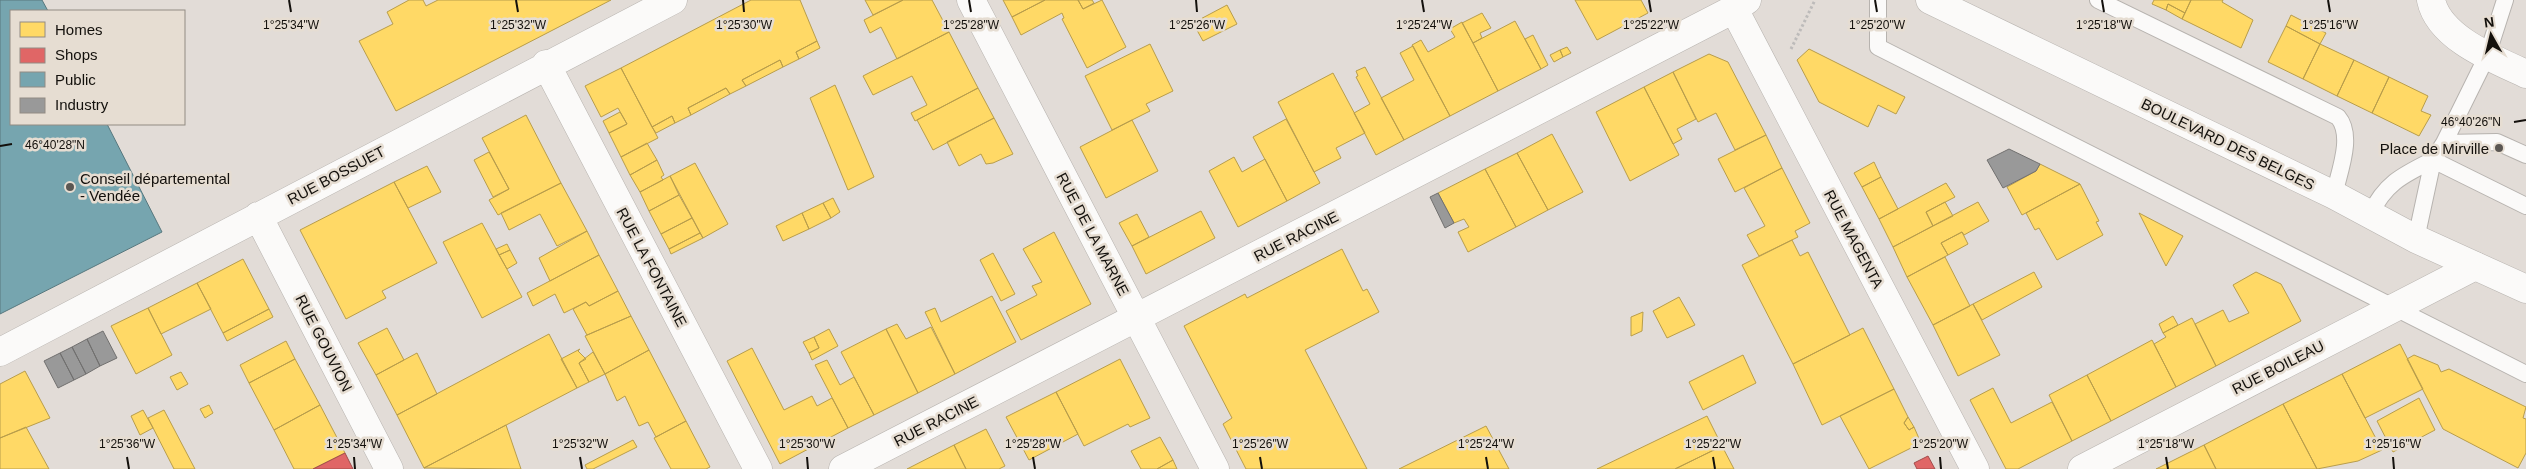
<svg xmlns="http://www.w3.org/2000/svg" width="2526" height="469" font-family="Arial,sans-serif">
  <rect width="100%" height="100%" fill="#e2dcd7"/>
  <!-- homes -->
  <path fill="#ffd966" stroke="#b89d4b" d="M 409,0 L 423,0 L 426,6 L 438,0 L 611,0 L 396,111 L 359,41 L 393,24 L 387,12 Z
    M 751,0 L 800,0 L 817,41 L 796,52 L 799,59 L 783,67 L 780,60 L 742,80 L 746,86 L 730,94 L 726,88 L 688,108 L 691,115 L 675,123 L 672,116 L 652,127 L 621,68 Z
    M 865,0 L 903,0 L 873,15 Z
    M 903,0 L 932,0 L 949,32 L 897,59 L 881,27 L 870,33 L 864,20 Z
    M 1003,0 L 1045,0 L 1012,17 Z
    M 1045,0 L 1078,0 L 1083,9 L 1102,0 L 1126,47 L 1087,68 L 1062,19 L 1064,18 L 1062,13 L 1021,35 L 1012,17 Z
    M 1078,0 L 1092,0 L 1094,3 L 1083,9 Z
    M 1575,0 L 1641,0 L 1648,13 L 1597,40 Z
    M 2154,0 L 2191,0 L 2185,13 L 2168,4 L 2166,10 L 2152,4 Z
    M 2191,0 L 2223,0 L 2222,2 L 2253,20 L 2241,48 L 2182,19 Z
    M 2168,4 L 2185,13 L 2182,19 L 2166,10 Z
    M 1227,5 L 1237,24 L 1203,41 L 1193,23 Z
    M 1482,13 L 1491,28 L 1480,33 L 1482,38 L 1473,43 L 1462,23 Z
    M 2291,15 L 2326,33 L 2320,44 L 2286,26 Z
    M 1515,21 L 1541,69 L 1498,91 L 1473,43 Z
    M 1462,22 L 1498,91 L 1450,116 L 1412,45 L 1421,40 L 1428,52 L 1455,37 L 1450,29 Z
    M 2286,26 L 2320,44 L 2303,79 L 2268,62 Z
    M 949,32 L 978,88 L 915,121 L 911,113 L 927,105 L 912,76 L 873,95 L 863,76 Z
    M 1533,35 L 1548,65 L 1541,69 L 1525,39 Z
    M 817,41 L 820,48 L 799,59 L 796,52 Z
    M 1150,44 L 1173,91 L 1146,104 L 1150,111 L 1112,130 L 1085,76 Z
    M 2320,44 L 2354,60 L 2337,96 L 2303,79 Z
    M 1413,46 L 1450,116 L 1404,140 L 1381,98 L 1414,80 L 1400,53 Z
    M 1567,47 L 1571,53 L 1563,57 L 1560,50 Z
    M 1809,49 L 1905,97 L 1896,114 L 1878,105 L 1868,127 L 1819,102 L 1797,60 Z
    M 1560,50 L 1563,57 L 1554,62 L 1550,55 Z
    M 1709,54 L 1728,62 L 1766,135 L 1735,150 L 1716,113 L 1698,122 L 1673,72 Z
    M 780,60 L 783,67 L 746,86 L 742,80 Z
    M 2354,60 L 2389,77 L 2372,113 L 2337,96 Z
    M 1365,67 L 1404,140 L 1376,155 L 1354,113 L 1370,104 L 1356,77 L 1358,76 L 1356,71 Z
    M 621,68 L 658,138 L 621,157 L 609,133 L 627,124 L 618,108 L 601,117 L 585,86 Z
    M 1673,72 L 1696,119 L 1677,129 L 1682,139 L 1673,144 L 1644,87 Z
    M 1333,73 L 1365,133 L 1336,148 L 1341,158 L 1314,172 L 1278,102 Z
    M 2389,77 L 2428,96 L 2421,111 L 2431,115 L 2419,136 L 2372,113 Z
    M 835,85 L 874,177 L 848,190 L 810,98 Z
    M 1644,87 L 1679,155 L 1630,181 L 1596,112 Z
    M 726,88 L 730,94 L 691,115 L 688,108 Z
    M 978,88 L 994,118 L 933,150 L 917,120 Z
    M 620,112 L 627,124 L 609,133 L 603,121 Z
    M 526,115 L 561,183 L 498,215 L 489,200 L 509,189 L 482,138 Z
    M 672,116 L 675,123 L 656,133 L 652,127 Z
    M 994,118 L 1013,154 L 993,163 L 986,164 L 981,154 L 959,166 L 947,142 Z
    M 1286,119 L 1320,183 L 1287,201 L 1253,137 Z
    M 1132,120 L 1158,171 L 1106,198 L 1080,147 Z
    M 1552,134 L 1583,192 L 1548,210 L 1517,153 Z
    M 1766,135 L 1782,168 L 1735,192 L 1718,159 Z
    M 647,143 L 657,160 L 630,175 L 621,157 Z
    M 489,152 L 509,189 L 493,197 L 474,160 Z
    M 1517,153 L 1548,210 L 1516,227 L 1485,169 Z
    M 1234,157 L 1242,172 L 1265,159 L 1287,201 L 1238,227 L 1209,171 Z
    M 657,160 L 664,175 L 661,177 L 663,180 L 640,192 L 630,175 Z
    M 1874,162 L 1881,177 L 1862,187 L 1854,173 Z
    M 695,163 L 728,224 L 703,238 L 670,176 Z
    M 2040,164 L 2080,184 L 2022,215 L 2007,187 L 2036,171 Z
    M 427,166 L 441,192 L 408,208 L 394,182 Z
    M 1782,168 L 1810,223 L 1795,231 L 1798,237 L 1759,256 L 1747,235 L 1765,226 L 1744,188 Z
    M 1485,169 L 1516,227 L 1468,252 L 1458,232 L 1469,227 L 1464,219 L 1454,223 L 1438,193 Z
    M 670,176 L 679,195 L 649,211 L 640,192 Z
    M 1881,177 L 1898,209 L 1879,219 L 1862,187 Z
    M 394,182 L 437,263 L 382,291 L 386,298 L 346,319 L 300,230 Z
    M 561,183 L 587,231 L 557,246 L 540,214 L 509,230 L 501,213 Z
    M 1946,183 L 1955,197 L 1926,212 L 1933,226 L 1893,247 L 1879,219 Z
    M 2080,184 L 2099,221 L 2096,222 L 2103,235 L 2057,260 L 2039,228 L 2035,230 L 2026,213 Z
    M 679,195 L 692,218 L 661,234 L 649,211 Z
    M 833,198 L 840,212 L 831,218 L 823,203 Z
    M 1945,202 L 1953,216 L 1933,226 L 1926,212 Z
    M 1978,202 L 1989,221 L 1964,235 L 1962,232 L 1941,243 L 1948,255 L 1907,277 L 1893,247 Z
    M 823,203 L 831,218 L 809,229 L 802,213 Z
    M 1201,211 L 1215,238 L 1146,274 L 1132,246 Z
    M 802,213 L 809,229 L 783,241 L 776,226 Z
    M 2139,213 L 2183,236 L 2166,266 Z
    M 1137,214 L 1149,237 L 1132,246 L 1119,223 Z
    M 692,218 L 700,233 L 669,249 L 661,234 Z
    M 482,223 L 522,297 L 482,318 L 443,242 Z
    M 587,231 L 599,255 L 550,281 L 539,258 Z
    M 1054,232 L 1091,304 L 1021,340 L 1006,311 L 1037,295 L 1032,286 L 1042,282 L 1023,249 Z
    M 1962,232 L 1968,244 L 1948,255 L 1941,243 Z
    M 700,233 L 703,238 L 671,254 L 669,249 Z
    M 1792,240 L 1800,256 L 1808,252 L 1850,335 L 1793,364 L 1742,265 Z
    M 507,244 L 510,250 L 499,255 L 496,249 Z
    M 1342,249 L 1363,291 L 1367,289 L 1379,312 L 1305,350 L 1367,469 L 1246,469 L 1223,424 L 1232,418 L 1184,326 L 1245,294 L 1247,298 Z
    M 510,250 L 517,263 L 507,269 L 499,255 Z
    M 993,253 L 1015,294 L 1001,301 L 980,260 Z
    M 599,255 L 618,291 L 589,306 L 586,302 L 564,313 L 555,294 L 533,306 L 527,293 Z
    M 1945,257 L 1970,306 L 1933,325 L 1907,277 Z
    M 243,259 L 269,309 L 223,333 L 197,283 Z
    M 2034,272 L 2042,287 L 1982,320 L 1973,304 Z
    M 2256,272 L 2281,284 L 2301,321 L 2216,366 L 2195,324 L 2223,310 L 2229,322 L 2249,313 L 2233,285 Z
    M 197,283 L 211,309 L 161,334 L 148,308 Z
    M 618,291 L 631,316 L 587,335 L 573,309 L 586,302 L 589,306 Z
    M 992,296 L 1016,342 L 955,374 L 925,312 L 935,308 L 941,322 Z
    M 1679,297 L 1695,325 L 1667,338 L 1653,311 Z
    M 1973,304 L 2000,355 L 1958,376 L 1933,325 Z
    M 148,308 L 172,355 L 136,374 L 111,326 Z
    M 269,309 L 273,317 L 227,341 L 223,333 Z
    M 1643,312 L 1642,331 L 1631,336 L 1631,317 Z
    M 631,316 L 649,350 L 605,374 L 585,336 Z
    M 2173,316 L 2178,325 L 2163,333 L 2159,324 Z
    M 2192,318 L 2216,366 L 2176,387 L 2154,344 L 2166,337 L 2163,333 Z
    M 897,324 L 906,339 L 931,327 L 955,374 L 918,393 L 886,329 Z
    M 387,328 L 404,360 L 376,375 L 358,343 Z
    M 1863,328 L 1894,389 L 1822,425 L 1793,364 Z
    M 829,329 L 838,346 L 812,360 L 809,353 L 819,348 L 814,337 Z
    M 886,329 L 918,393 L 874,415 L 841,352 Z
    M 549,334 L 577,388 L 424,468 L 397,415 Z
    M 814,337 L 819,348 L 809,353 L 803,342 Z
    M 2152,340 L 2176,387 L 2111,421 L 2087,375 Z
    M 286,341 L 295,359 L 249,383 L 240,365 Z
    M 2400,344 L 2423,389 L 2365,418 L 2342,374 Z
    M 752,348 L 784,410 L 812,396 L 817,406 L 832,398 L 848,428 L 780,464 L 727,361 Z
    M 580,349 L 578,351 L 586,359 L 579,363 L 589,382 L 577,388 L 561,359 Z
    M 649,350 L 686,421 L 656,437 L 648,422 L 639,426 L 625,396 L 617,401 L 605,374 Z
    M 593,352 L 605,374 L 589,382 L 579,363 Z
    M 417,353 L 437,394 L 397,415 L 376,375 Z
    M 1743,355 L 1756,383 L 1703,410 L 1689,382 Z
    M 2414,355 L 2438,365 L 2441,372 L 2449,369 L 2526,407 L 2523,418 L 2526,419 L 2526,453 L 2518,468 L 2443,429 L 2407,359 Z
    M 295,359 L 320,405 L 274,430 L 249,383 Z
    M 1120,359 L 1150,418 L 1130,427 L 1128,424 L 1084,446 L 1056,392 Z
    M 827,360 L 840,385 L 854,377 L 874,415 L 848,428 L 815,365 Z
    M 25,371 L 50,418 L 0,438 L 0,384 Z
    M 181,372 L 188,384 L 177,390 L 170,377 Z
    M 2342,374 L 2382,450 L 2358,461 L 2317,469 L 2283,404 Z
    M 2087,375 L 2111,421 L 2072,441 L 2049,395 Z
    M 1993,388 L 2011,423 L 2052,402 L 2072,441 L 2018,469 L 2006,469 L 1970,400 Z
    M 1894,389 L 1908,417 L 1904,423 L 1909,430 L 1914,427 L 1921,443 L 1869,469 L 1840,416 Z
    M 1056,392 L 1078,434 L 1029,460 L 1006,417 Z
    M 2419,398 L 2435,430 L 2393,452 L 2377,421 Z
    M 2283,404 L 2317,469 L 2216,469 L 2204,445 Z
    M 209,405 L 213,413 L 205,418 L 200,409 Z
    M 320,405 L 345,453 L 313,469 L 294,469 L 274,430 Z
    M 143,410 L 153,428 L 140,435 L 131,416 Z
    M 164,410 L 195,469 L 174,469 L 148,418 Z
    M 1707,416 L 1722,446 L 1675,469 L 1597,469 Z
    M 1908,417 L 1914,427 L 1909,430 L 1904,423 Z
    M 686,421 L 710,467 L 706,469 L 671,469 L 654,438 Z
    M 506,425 L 521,469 L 424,468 Z
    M 1486,426 L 1509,469 L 1399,469 Z
    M 26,427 L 49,469 L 0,469 L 0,438 Z
    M 986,429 L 1005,466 L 999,469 L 966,469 L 954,445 Z
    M 1160,437 L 1173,460 L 1157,469 L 1141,469 L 1131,451 Z
    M 633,440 L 637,447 L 593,469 L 587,469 L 585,465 Z
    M 954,445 L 966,469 L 907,469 Z
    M 2204,445 L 2216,469 L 2156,469 Z
    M 1722,446 L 1734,469 L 1675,469 Z
    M 1173,460 L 1177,469 L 1157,469 Z"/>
  <!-- shops -->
  <path fill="#e06666" stroke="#a24c4b" d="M 345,453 L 353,469 L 313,469 Z
    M 1928,456 L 1935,469 L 1917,469 L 1914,463 Z"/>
  <!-- public -->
  <path fill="#76a5af" stroke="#58787e" d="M 0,0 L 42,0 L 48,11 L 11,11 L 11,124 L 107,124 L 162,232 L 0,314 Z"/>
  <!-- industry -->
  <path fill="#999" stroke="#71706f" d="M 2009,149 L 2040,164 L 2036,171 L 2003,188 L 1987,160 Z
    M 1438,193 L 1454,223 L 1445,228 L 1430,197 Z
    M 103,331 L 117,358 L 100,366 L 87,339 Z
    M 87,339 L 100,366 L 86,374 L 72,347 Z
    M 72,347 L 86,374 L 74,380 L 60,353 Z
    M 60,353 L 74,380 L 58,388 L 44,361 Z"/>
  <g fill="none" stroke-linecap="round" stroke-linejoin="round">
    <defs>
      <path id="lane" d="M 1878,0 L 1878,47 L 2526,374
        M 2098,0 L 2338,117 C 2354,136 2339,172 2334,195
        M 2444,143 L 2497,142 L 2526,155
        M 2433,160 L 2526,206
        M 2370,215 C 2385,183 2403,175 2433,160
        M 2416,239 L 2433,160 L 2444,143 L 2487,56 L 2505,0"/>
      <path id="street" d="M 971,0 L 1215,469
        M 2431,0 C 2439,38 2494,59 2526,74
        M 1734,9 L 1975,469
        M 546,64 L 758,469
        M 258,216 L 389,469
        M 0,352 L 673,0
        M 843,469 L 1734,9 L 1747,0
        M 2082,469 L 2475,266"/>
      <path id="secondary" d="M 1930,0 L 2334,195 L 2416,239 L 2526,289"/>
    </defs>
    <!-- lane casing -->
    <use href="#lane" stroke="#b7b3af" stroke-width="18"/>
    <!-- street casing -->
    <use href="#street" stroke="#b7b3af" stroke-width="29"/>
    <!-- secondary casing -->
    <use href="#secondary" stroke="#b7b3af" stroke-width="29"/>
    <!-- path -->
    <path stroke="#bdbbba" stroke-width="3" stroke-dasharray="2.5 2.5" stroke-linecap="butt" d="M 1791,49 L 1815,0"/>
    <!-- lane -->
    <use href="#lane" stroke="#fbfaf9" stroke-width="16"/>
    <!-- street -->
    <use href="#street" stroke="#fbfaf9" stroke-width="28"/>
    <!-- secondary -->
    <use href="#secondary" stroke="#fbfaf9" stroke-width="28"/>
  </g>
  <!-- ticks -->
  <path fill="none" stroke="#13100c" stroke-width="2" d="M 289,0 L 291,12M 516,0 L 518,12M 743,0 L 744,12M 969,0 L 971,12M 1196,0 L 1197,12M 1422,0 L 1424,12M 1649,0 L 1651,12M 1875,0 L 1877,12M 2102,0 L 2104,12M 2328,0 L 2330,12M 2514,122 L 2526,120M 0,146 L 12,144M 127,457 L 129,469M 354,457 L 355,469M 580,457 L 582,469M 807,457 L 808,469M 1033,457 L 1035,469M 1260,457 L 1262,469M 1486,457 L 1488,469M 1713,457 L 1715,469M 1940,457 L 1941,469M 2166,457 L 2168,469M 2393,457 L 2394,469"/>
  <!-- markers -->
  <g fill="#5b5753" stroke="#e6ddd2" stroke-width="2">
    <circle cx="2499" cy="148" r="5"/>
    <circle cx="70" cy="187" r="5"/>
  </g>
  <g text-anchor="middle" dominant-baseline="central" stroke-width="5" stroke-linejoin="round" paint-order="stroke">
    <!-- street labels -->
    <g font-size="15" fill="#13100c" stroke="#e6ddd2">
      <text transform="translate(2228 144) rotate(26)">BOULEVARD DES BELGES</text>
      <text transform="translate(336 175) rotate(-28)">RUE BOSSUET</text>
      <text transform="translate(1093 234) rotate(62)">RUE DE LA MARNE</text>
      <text transform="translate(1296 236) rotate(-27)">RUE RACINE</text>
      <text transform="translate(1854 239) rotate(62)">RUE MAGENTA</text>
      <text transform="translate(652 267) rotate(62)">RUE LA FONTAINE</text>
      <text transform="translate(324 343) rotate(63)">RUE GOUVION</text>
      <text transform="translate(2278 367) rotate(-27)">RUE BOILEAU</text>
      <text transform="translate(936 421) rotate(-27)">RUE RACINE</text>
    </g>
    <!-- poi labels -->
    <g font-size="15" fill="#13100c" stroke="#e6ddd2" text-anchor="end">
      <text x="2489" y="148">Place de Mirville</text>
      <text x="80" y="178" text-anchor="start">Conseil départemental<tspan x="80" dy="17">- Vendée</tspan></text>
    </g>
  </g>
  <g font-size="12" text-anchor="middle" fill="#13100c" stroke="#e6ddd2" stroke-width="5" stroke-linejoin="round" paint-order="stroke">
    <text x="291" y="29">1°25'34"W</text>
    <text x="518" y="29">1°25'32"W</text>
    <text x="744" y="29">1°25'30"W</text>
    <text x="971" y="29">1°25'28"W</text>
    <text x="1197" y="29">1°25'26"W</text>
    <text x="1424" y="29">1°25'24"W</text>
    <text x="1651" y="29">1°25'22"W</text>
    <text x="1877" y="29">1°25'20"W</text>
    <text x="2104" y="29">1°25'18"W</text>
    <text x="2330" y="29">1°25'16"W</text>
    <text x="2471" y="126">46°40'26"N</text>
    <text x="55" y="149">46°40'28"N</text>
    <text x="127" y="448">1°25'36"W</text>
    <text x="354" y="448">1°25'34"W</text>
    <text x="580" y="448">1°25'32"W</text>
    <text x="807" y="448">1°25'30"W</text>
    <text x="1033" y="448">1°25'28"W</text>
    <text x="1260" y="448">1°25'26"W</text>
    <text x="1486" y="448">1°25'24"W</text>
    <text x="1713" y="448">1°25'22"W</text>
    <text x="1940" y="448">1°25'20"W</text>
    <text x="2166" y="448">1°25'18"W</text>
    <text x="2393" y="448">1°25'16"W</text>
  </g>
  <!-- legend -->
  <rect x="10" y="10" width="175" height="115" fill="#e6ddd2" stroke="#928b83"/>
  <rect x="20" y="22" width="25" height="15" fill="#ffd966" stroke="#928b83"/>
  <text x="55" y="35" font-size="15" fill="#13100c">Homes</text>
  <rect x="20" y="48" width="25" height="15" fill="#e06666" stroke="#928b83"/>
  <text x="55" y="60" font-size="15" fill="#13100c">Shops</text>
  <rect x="20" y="72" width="25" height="15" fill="#76a5af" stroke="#928b83"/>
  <text x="55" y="85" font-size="15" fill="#13100c">Public</text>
  <rect x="20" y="98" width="25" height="15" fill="#999999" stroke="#928b83"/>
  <text x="55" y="110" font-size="15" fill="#13100c">Industry</text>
  <!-- north arrow -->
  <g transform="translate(2491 35) rotate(352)" stroke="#e6ddd2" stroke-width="4" paint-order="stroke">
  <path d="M0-4L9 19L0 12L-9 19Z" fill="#13100c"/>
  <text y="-8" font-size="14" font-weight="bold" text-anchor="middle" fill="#13100c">N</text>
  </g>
</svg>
